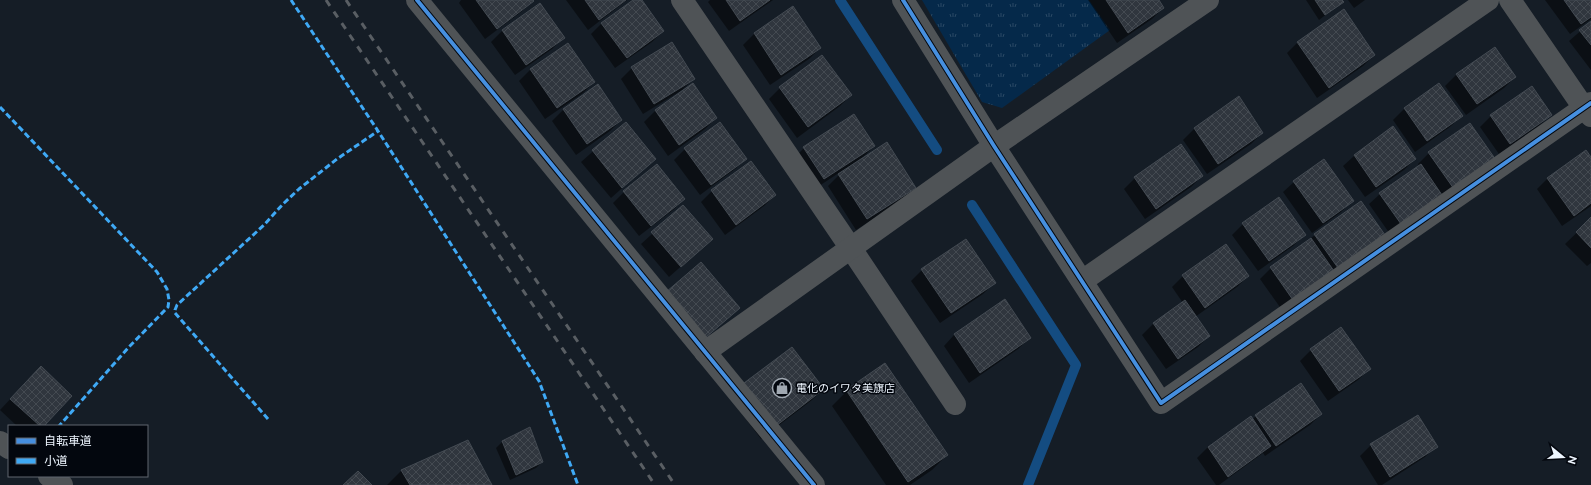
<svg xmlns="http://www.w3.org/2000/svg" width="1591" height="485" font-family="Ubuntu,'Noto Sans JP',sans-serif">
  <defs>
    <pattern id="grass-tufts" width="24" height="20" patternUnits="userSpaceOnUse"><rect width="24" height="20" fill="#05294a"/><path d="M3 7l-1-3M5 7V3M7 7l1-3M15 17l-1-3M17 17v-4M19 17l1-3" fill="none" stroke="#2a4965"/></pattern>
    <pattern id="building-cross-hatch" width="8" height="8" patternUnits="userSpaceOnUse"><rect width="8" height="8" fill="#30363e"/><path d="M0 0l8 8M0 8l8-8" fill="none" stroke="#444a51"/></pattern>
  </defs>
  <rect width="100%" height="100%" fill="#151d26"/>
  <!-- grass -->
  <path fill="url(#grass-tufts)" d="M 922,0 L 1089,0 L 1110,30 L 1002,108 L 982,102 Z"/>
  <!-- shadow -->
  <path fill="#0007" d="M 461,0 L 532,0 L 532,1 L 521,12 L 485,39 L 459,3 Z
    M 566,0 L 627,0 L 588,30 Z
    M 635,0 L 641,0 L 663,31 L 652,42 L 615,68 L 591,34 L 602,23 Z
    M 710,0 L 773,0 L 729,31 L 708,2 Z
    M 1088,0 L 1158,0 L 1163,8 L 1152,19 L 1117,43 Z
    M 1306,0 L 1341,0 L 1342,2 L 1319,20 Z
    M 1348,0 L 1365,0 L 1354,8 Z
    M 1545,0 L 1591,0 L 1591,19 L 1570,34 Z
    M 540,5 L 563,38 L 552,49 L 515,75 L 491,42 L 502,31 Z
    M 793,8 L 820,48 L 809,59 L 770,85 L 743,45 L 754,34 Z
    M 1591,22 L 1591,70 L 1569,41 Z
    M 1298,42 L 1374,55 L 1363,66 L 1317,98 L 1287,53 Z
    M 567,44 L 594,82 L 583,93 L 545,119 L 519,81 L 530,70 Z
    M 1494,48 L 1515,77 L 1504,88 L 1466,115 L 1445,86 L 1456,75 Z
    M 632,68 L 693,79 L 682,90 L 643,114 L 621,79 Z
    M 1439,84 L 1462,115 L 1451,126 L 1415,152 L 1393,120 L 1404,109 Z
    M 692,85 L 716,118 L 705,129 L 668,156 L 644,122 L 655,111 Z
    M 780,88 L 851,95 L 840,106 L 797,138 L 769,99 Z
    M 1238,98 L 1262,133 L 1251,144 L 1207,174 L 1183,140 L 1194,129 Z
    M 563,110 L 621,120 L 610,131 L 576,155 L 552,121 Z
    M 1550,115 L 1539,126 L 1499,154 L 1480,127 L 1491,116 Z
    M 625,123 L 655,159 L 611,198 L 581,162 Z
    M 719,123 L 746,158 L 735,169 L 700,195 L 674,160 L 685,149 Z
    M 1393,128 L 1415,159 L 1404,170 L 1365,197 L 1343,166 L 1354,156 Z
    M 874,146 L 863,157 L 813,190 L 793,159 L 804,148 Z
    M 1429,153 L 1494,159 L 1390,234 L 1369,204 L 1380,194 L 1419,166 L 1418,164 Z
    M 1591,158 L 1591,206 L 1562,226 L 1537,189 L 1548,178 Z
    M 751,162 L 775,195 L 764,206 L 725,235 L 701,202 L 712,191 Z
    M 839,175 L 915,188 L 904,199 L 856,230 L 828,186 Z
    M 1202,176 L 1191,187 L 1145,219 L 1124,189 L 1135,178 Z
    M 1294,182 L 1352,201 L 1341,212 L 1312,233 L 1283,192 Z
    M 624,192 L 684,199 L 673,210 L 639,236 L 613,203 Z
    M 1279,198 L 1304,235 L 1293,246 L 1258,271 L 1232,235 L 1243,224 Z
    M 683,206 L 712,239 L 669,277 L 641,244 Z
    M 1591,219 L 1591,263 L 1587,266 L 1565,244 Z
    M 1315,235 L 1389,242 L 1282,310 L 1260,279 L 1271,268 Z
    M 922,270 L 994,283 L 983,294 L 940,323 L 911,281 Z
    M 1183,276 L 1248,276 L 1237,287 L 1195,317 L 1209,336 L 1198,347 L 1166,369 L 1142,335 L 1153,324 L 1183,303 L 1172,287 Z
    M 1004,301 L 1029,338 L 1018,349 L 969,383 L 944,346 L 954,335 Z
    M 1311,350 L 1369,369 L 1358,380 L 1328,401 L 1300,361 Z
    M 30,378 L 43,426 L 17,426 L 0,410 Z
    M 823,389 L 812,400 L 761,439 L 730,398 Z
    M 847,391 L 947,455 L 932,470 L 910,485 L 886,485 L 832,406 Z
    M 1321,414 L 1310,425 L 1265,456 L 1263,453 L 1219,485 L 1216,485 L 1197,458 L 1208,447 L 1250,418 L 1252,420 L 1256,416 Z
    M 1417,416 L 1436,446 L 1425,457 L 1382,485 L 1378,485 L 1360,456 L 1371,445 Z
    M 529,428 L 542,462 L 536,468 L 510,480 L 496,448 L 502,442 Z
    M 467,441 L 491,485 L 387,485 L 401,471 Z"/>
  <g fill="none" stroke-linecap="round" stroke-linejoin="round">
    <!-- stream -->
    <path stroke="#144c81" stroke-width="10" d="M 840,0 L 937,150
      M 972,205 L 1076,365 L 1028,485"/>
  </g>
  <!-- building -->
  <path fill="url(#building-cross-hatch)" stroke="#434a52" d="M 476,0 L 533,0 L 534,1 L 497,29 Z
    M 585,0 L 626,0 L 599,20 Z
    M 633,0 L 642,0 L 664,31 L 627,58 L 601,23 Z
    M 726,0 L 770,0 L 740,21 Z
    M 1106,0 L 1159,0 L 1164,8 L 1128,33 Z
    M 1315,0 L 1342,0 L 1344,2 L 1325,15 Z
    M 1564,0 L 1591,0 L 1591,17 L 1581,24 Z
    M 540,3 L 565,38 L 526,65 L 502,30 Z
    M 793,6 L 821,48 L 781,75 L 754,33 Z
    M 1344,9 L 1375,55 L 1329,88 L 1297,42 Z
    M 1591,21 L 1591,45 L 1579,30 Z
    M 672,42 L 695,79 L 654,104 L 631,67 Z
    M 568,43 L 595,82 L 557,108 L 530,69 Z
    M 1495,47 L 1516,77 L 1477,104 L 1456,74 Z
    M 822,55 L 852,95 L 808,127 L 779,87 Z
    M 693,83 L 717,118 L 679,145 L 655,110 Z
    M 1439,83 L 1463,116 L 1427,141 L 1404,108 Z
    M 598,84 L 622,120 L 587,144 L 563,109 Z
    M 1532,86 L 1552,115 L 1510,144 L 1490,115 Z
    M 1239,96 L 1263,133 L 1218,164 L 1194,128 Z
    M 854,114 L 875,146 L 824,179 L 803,147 Z
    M 626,122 L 656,159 L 622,188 L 592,150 Z
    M 720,122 L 747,159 L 711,185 L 684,148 Z
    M 1470,123 L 1496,160 L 1454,189 L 1428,152 Z
    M 1393,126 L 1416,159 L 1376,187 L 1354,155 Z
    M 887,142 L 916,188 L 867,219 L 838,174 Z
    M 1181,144 L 1203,176 L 1156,209 L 1134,177 Z
    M 1586,150 L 1591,157 L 1591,203 L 1574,216 L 1547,178 Z
    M 1324,159 L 1354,201 L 1323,223 L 1293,181 Z
    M 751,161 L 776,195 L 736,225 L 711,190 Z
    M 657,164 L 685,199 L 651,226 L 623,191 Z
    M 1421,164 L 1442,195 L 1401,224 L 1379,193 Z
    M 1279,197 L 1306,235 L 1269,261 L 1242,223 Z
    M 1361,201 L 1390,242 L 1343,275 L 1314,234 Z
    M 683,205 L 713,239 L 681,267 L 651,232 Z
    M 1591,217 L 1591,248 L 1576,232 Z
    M 1311,238 L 1334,271 L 1293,300 L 1270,267 Z
    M 966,239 L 996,283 L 951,313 L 921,269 Z
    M 1226,244 L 1249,276 L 1205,308 L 1182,275 Z
    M 701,262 L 740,308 L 705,338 L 666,292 Z
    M 1005,299 L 1031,338 L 980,373 L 954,334 Z
    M 1185,300 L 1210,336 L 1178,359 L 1153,323 Z
    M 1341,327 L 1371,369 L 1339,391 L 1310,349 Z
    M 792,347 L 824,389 L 772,429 L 740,386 Z
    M 885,363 L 948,455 L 908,482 L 846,390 Z
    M 41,366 L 72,396 L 44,426 L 40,426 L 10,399 Z
    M 1301,383 L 1322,414 L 1276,446 L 1255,415 Z
    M 1418,415 L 1438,447 L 1390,477 L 1370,444 Z
    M 1251,416 L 1271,446 L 1228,477 L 1208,447 Z
    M 530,427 L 543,462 L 516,475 L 502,441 Z
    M 468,440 L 492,485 L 410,485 L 401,470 Z
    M 358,471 L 372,485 L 343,485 Z"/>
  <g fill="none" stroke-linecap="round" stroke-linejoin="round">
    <!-- minor -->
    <path stroke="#4f5356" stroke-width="22" d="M 417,0 L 814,485
      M 682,0 L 850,247 L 955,404
      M 903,0 L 994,146 L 1161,403 L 1591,103
      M 1510,0 L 1584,108 L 1591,116
      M 1082,281 L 1488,0"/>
    <!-- tertiary -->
    <path stroke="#4f5356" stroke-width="22" d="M 705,352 L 994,146 L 1208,0
      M 0,442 L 9,448
      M 49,476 L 62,485"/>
    <!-- rail -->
    <path stroke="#595e63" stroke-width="3" stroke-dasharray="7 7" stroke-linecap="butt" d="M 326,0 L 655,485
      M 346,0 L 675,485"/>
    <!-- quiet -->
    <path stroke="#3fa9f5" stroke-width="3" stroke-dasharray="6 3" stroke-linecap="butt" d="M 291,0 L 378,131 L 539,381 L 578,485
      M 0,107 L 157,272 L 167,289 L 169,300 L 168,307 L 128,348 L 59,426
      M 268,419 L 175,313 L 175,310 L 177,305 L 264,225 L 283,204 L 299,189 L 337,159 L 378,131"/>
    <defs>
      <path id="cycleway" d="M 417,0 L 814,485
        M 903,0 L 994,146 L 1161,403 L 1591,103"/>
    </defs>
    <!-- cycleway casing -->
    <use href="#cycleway" stroke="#03070e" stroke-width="6"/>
    <!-- cycleway -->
    <use href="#cycleway" stroke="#468fdf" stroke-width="4"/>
  </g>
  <!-- icons -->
  <defs>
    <symbol id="shop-ring" viewBox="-11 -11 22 22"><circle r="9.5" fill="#03070e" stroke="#a1a9b2" stroke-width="1.5"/><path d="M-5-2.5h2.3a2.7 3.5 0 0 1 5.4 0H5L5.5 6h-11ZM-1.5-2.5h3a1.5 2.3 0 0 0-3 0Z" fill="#a1a9b2"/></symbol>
  </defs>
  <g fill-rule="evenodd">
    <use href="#shop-ring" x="771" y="377" width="22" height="22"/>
  </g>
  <g text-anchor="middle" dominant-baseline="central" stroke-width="3" stroke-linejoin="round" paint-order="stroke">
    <!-- poi labels -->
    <g font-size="11" fill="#edf5fe" stroke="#03070e" text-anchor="start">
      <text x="796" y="388">電化のイワタ美旗店</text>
    </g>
  </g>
  <!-- legend -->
  <rect x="8" y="425" width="140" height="52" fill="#03070e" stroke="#61666e"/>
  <rect x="16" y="438" width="20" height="6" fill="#468fdf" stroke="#61666e"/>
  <text x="44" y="445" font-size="12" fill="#edf5fe">自転車道</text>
  <rect x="16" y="458" width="20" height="6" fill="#3fa9f5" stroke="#61666e"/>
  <text x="44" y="465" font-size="12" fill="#edf5fe">小道</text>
  <!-- north arrow -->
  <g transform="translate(1563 457) rotate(108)" stroke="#03070e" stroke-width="3" paint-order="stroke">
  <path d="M0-3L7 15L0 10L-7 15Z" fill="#edf5fe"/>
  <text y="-6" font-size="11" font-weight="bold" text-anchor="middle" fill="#edf5fe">N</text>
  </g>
</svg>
